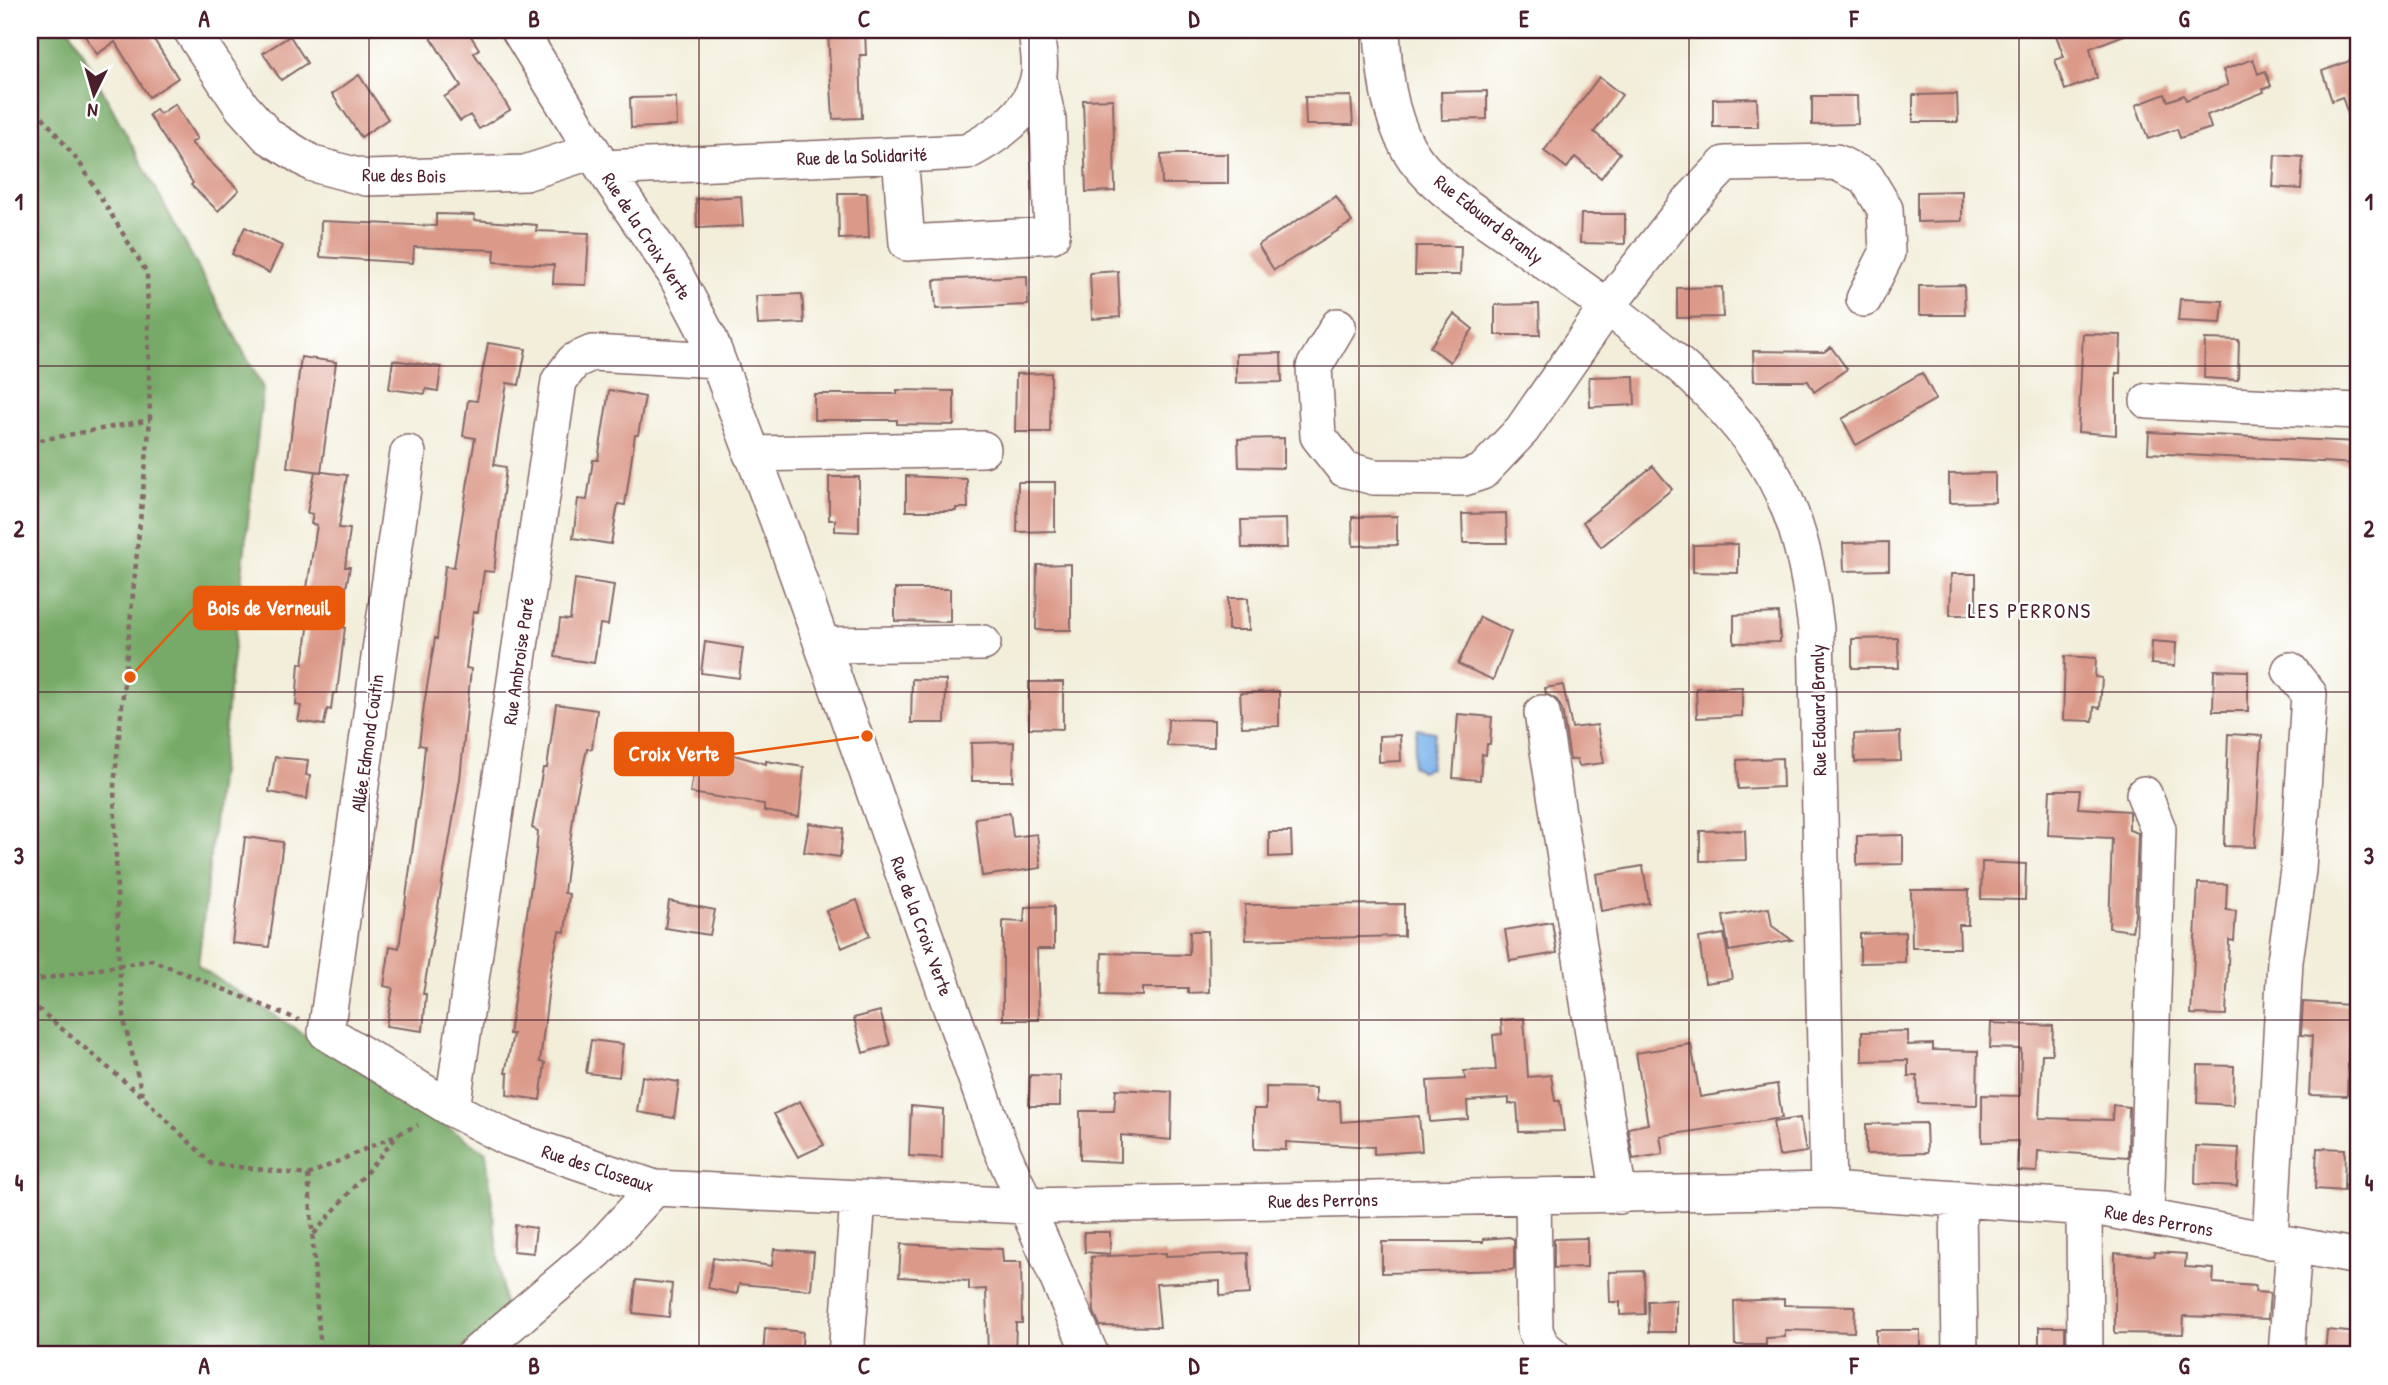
<svg xmlns="http://www.w3.org/2000/svg" width="2388" height="1385" font-family="'Patrick Hand',sans-serif">
  <rect width="100%" height="100%" fill="#fff"/>
  <filter id="ink" filterUnits="userSpaceOnUse"><feTurbulence type="fractalNoise" baseFrequency=".0143" numOctaves="2"/><feDisplacementMap in="SourceGraphic" scale="14" xChannelSelector="R" yChannelSelector="G"/><feConvolveMatrix kernelMatrix="1 2 1 2 8 2 1 2 1" color-interpolation-filters="sRGB"/></filter>
  <filter id="wash" filterUnits="userSpaceOnUse"><feTurbulence type="fractalNoise" baseFrequency=".00686" numOctaves="4" result="noise"/><feDisplacementMap in="SourceGraphic" scale="28" xChannelSelector="R" yChannelSelector="G"/><feGaussianBlur stdDeviation="1.57" result="paint"/><feColorMatrix in="noise" values="0 0 0 0 0 0 0 0 0 0 0 0 0 0 0 0 0 1.4 0 .05"/><feComposite in="paint" operator="in"/></filter>
  <g filter="url(#wash)">
    <rect width="100%" height="100%" fill="#f2eeda"/>
    <!-- forest -->
    <path fill="#77aa67" stroke="#606449" stroke-width="2" d="M 30,30 L 70,30 L 263,388 L 198,966 L 486,1152 L 505,1314 L 454,1355 L 30,1355 Z"/>
    <!-- water -->
    <path fill="#7ab2ea" stroke="#62688a" stroke-width="2" d="M 1417,729 L 1435,732 L 1430,768 L 1421,771 L 1412,765 Z"/>
    <g id="blocks">
      <!-- building -->
      <path fill="#db9a89" d="M 81,30 L 148,30 L 178,78 L 149,97 L 115,42 L 97,54 Z
        M 426,30 L 467,30 L 479,49 L 474,53 L 510,110 L 479,129 L 470,115 L 460,121 L 444,97 L 461,86 Z
        M 2054,30 L 2132,30 L 2132,32 L 2090,48 L 2097,78 L 2065,90 L 2055,60 L 2064,57 Z
        M 865,32 L 866,55 L 860,55 L 862,118 L 833,119 L 828,33 Z
        M 290,36 L 307,63 L 281,80 L 263,53 Z
        M 2358,58 L 2358,135 L 2356,135 L 2342,97 L 2332,101 L 2322,71 Z
        M 2253,59 L 2258,74 L 2265,71 L 2271,86 L 2263,89 L 2264,92 L 2207,115 L 2211,128 L 2180,138 L 2177,129 L 2148,139 L 2136,105 L 2165,94 L 2168,101 L 2184,95 L 2186,100 L 2228,85 L 2223,70 Z
        M 359,75 L 388,119 L 361,137 L 332,94 Z
        M 1599,77 L 1622,95 L 1594,132 L 1620,153 L 1601,178 L 1575,157 L 1567,168 L 1544,151 Z
        M 1487,91 L 1487,119 L 1442,120 L 1441,92 Z
        M 1957,94 L 1958,122 L 1913,122 L 1913,95 Z
        M 1351,96 L 1353,125 L 1306,125 L 1305,97 Z
        M 1812,96 L 1857,96 L 1858,124 L 1812,125 Z
        M 676,97 L 677,126 L 631,128 L 630,98 Z
        M 1757,98 L 1758,127 L 1713,127 L 1713,99 Z
        M 1113,99 L 1115,191 L 1086,192 L 1083,100 Z
        M 175,104 L 197,139 L 191,143 L 239,190 L 218,211 L 191,185 L 193,183 L 149,115 L 156,109 L 160,114 Z
        M 1175,154 L 1228,154 L 1228,184 L 1162,184 L 1161,155 Z
        M 2275,155 L 2303,157 L 2301,189 L 2273,187 Z
        M 1962,191 L 1962,221 L 1917,222 L 1917,192 Z
        M 838,193 L 867,193 L 869,238 L 839,239 Z
        M 741,196 L 743,226 L 697,228 L 696,199 Z
        M 1336,196 L 1352,222 L 1274,270 L 1258,245 Z
        M 436,214 L 475,215 L 474,220 L 537,225 L 536,231 L 589,233 L 586,285 L 553,284 L 554,265 L 494,262 L 495,250 L 414,247 L 413,263 L 320,257 L 321,221 L 436,226 Z
        M 1581,214 L 1625,214 L 1625,244 L 1580,243 Z
        M 245,227 L 282,246 L 269,273 L 232,254 Z
        M 1416,246 L 1461,246 L 1460,275 L 1415,275 Z
        M 1118,271 L 1120,317 L 1092,319 L 1090,273 Z
        M 1027,276 L 1028,305 L 936,309 L 934,280 Z
        M 1964,285 L 1965,315 L 1919,315 L 1919,286 Z
        M 1722,287 L 1723,317 L 1677,318 L 1677,288 Z
        M 802,294 L 804,323 L 758,325 L 756,296 Z
        M 2180,299 L 2223,301 L 2221,323 L 2178,321 Z
        M 1539,304 L 1540,335 L 1495,335 L 1495,305 Z
        M 1454,314 L 1473,329 L 1450,362 L 1430,347 Z
        M 2083,334 L 2121,335 L 2120,373 L 2116,373 L 2116,435 L 2078,432 Z
        M 2205,339 L 2239,340 L 2238,380 L 2204,378 Z
        M 488,343 L 526,349 L 519,385 L 507,383 L 494,465 L 506,467 L 494,572 L 484,571 L 478,612 L 473,612 L 466,668 L 471,669 L 460,779 L 423,994 L 426,994 L 423,1031 L 386,1026 L 393,988 L 384,986 L 390,946 L 399,948 L 421,788 L 425,746 L 419,745 L 424,705 L 435,638 L 437,639 L 445,566 L 454,567 L 475,438 L 463,436 L 468,400 L 477,401 Z
        M 1831,347 L 1847,369 L 1814,392 L 1808,381 L 1754,381 L 1753,351 L 1824,352 Z
        M 1281,353 L 1282,382 L 1236,383 L 1236,354 Z
        M 301,357 L 336,362 L 321,472 L 287,467 Z
        M 393,360 L 441,367 L 438,391 L 426,389 L 425,394 L 389,389 Z
        M 1051,373 L 1050,432 L 1015,432 L 1016,374 Z
        M 1922,373 L 1936,399 L 1856,445 L 1842,419 Z
        M 1634,376 L 1635,405 L 1590,407 L 1589,377 Z
        M 609,390 L 645,397 L 638,435 L 635,435 L 625,505 L 618,504 L 611,544 L 573,538 L 578,499 L 587,500 L 593,460 L 598,460 Z
        M 897,390 L 954,391 L 954,425 L 897,424 L 897,420 L 814,420 L 814,394 L 897,394 Z
        M 2149,432 L 2358,442 L 2358,464 L 2148,453 Z
        M 1284,438 L 1284,468 L 1239,467 L 1238,439 Z
        M 1653,466 L 1672,489 L 1601,547 L 1583,522 Z
        M 315,471 L 347,475 L 339,528 L 350,529 L 345,567 L 350,567 L 339,626 L 345,627 L 337,693 L 333,693 L 331,710 L 327,709 L 324,725 L 298,721 L 301,706 L 296,705 L 299,663 L 303,664 L 310,615 L 303,613 L 317,525 L 311,524 L 313,514 L 307,513 Z
        M 1995,473 L 1995,502 L 1949,503 L 1949,474 Z
        M 906,476 L 967,479 L 968,508 L 956,508 L 956,511 L 906,511 Z
        M 829,477 L 859,477 L 859,532 L 835,531 L 835,520 L 829,520 Z
        M 1018,482 L 1055,482 L 1055,531 L 1017,532 Z
        M 1506,513 L 1507,543 L 1463,543 L 1462,514 Z
        M 1397,516 L 1397,545 L 1353,546 L 1352,517 Z
        M 1286,519 L 1287,548 L 1242,548 L 1241,520 Z
        M 1889,542 L 1889,570 L 1844,571 L 1843,543 Z
        M 1738,544 L 1738,573 L 1693,572 L 1693,545 Z
        M 1071,564 L 1071,630 L 1036,630 L 1037,565 Z
        M 1951,574 L 1976,574 L 1976,615 L 1950,615 Z
        M 575,579 L 614,585 L 608,625 L 600,624 L 594,663 L 555,657 L 560,619 L 570,620 Z
        M 895,589 L 950,589 L 950,622 L 895,621 Z
        M 1228,598 L 1248,598 L 1249,630 L 1228,630 Z
        M 1779,613 L 1780,642 L 1734,643 L 1734,615 Z
        M 1480,617 L 1511,632 L 1493,680 L 1458,664 Z
        M 1898,638 L 1899,668 L 1852,668 L 1852,639 Z
        M 2152,641 L 2176,643 L 2175,666 L 2151,664 Z
        M 705,642 L 743,648 L 739,678 L 701,673 Z
        M 2065,656 L 2096,658 L 2095,677 L 2102,678 L 2100,708 L 2094,707 L 2093,721 L 2063,720 Z
        M 2214,670 L 2248,671 L 2248,711 L 2213,711 Z
        M 912,679 L 946,680 L 945,723 L 911,723 Z
        M 1029,682 L 1063,682 L 1063,729 L 1029,728 Z
        M 1563,685 L 1572,728 L 1597,725 L 1604,763 L 1579,766 L 1577,759 L 1570,760 L 1562,709 L 1557,700 L 1546,694 L 1545,688 Z
        M 1742,687 L 1742,716 L 1697,718 L 1696,688 Z
        M 1279,691 L 1279,726 L 1242,727 L 1240,693 Z
        M 556,704 L 597,710 L 592,749 L 587,749 L 575,803 L 564,893 L 569,894 L 565,932 L 559,931 L 551,969 L 540,1062 L 545,1063 L 540,1100 L 507,1095 L 508,1073 L 505,1073 L 513,1034 L 509,1034 L 536,853 L 538,831 L 532,828 L 543,768 L 547,768 Z
        M 1458,714 L 1492,717 L 1490,744 L 1487,744 L 1486,755 L 1482,754 L 1480,780 L 1453,778 Z
        M 1168,719 L 1214,720 L 1214,747 L 1167,746 Z
        M 1900,732 L 1901,761 L 1855,762 L 1854,734 Z
        M 2228,734 L 2262,736 L 2255,847 L 2224,846 Z
        M 1400,735 L 1401,761 L 1379,762 L 1379,736 Z
        M 1014,742 L 1013,781 L 972,781 L 971,743 Z
        M 727,753 L 766,764 L 766,761 L 804,767 L 799,817 L 764,811 L 764,804 L 690,793 L 696,756 L 725,760 Z
        M 275,757 L 308,760 L 306,775 L 310,776 L 307,799 L 269,792 Z
        M 1782,758 L 1783,787 L 1738,789 L 1737,760 Z
        M 2050,790 L 2080,790 L 2078,808 L 2129,811 L 2129,830 L 2138,833 L 2135,915 L 2132,931 L 2109,928 L 2112,838 L 2048,835 Z
        M 1010,813 L 1013,837 L 1037,834 L 1041,868 L 982,876 L 975,818 Z
        M 809,823 L 843,828 L 840,857 L 804,852 Z
        M 1745,830 L 1746,860 L 1700,861 L 1700,831 Z
        M 1269,832 L 1291,832 L 1292,856 L 1269,857 Z
        M 1903,835 L 1903,864 L 1857,865 L 1857,836 Z
        M 245,837 L 283,842 L 269,947 L 232,943 Z
        M 1982,862 L 2026,864 L 2025,900 L 1981,899 Z
        M 1643,866 L 1649,903 L 1601,911 L 1596,874 Z
        M 2198,883 L 2227,884 L 2226,910 L 2236,911 L 2234,941 L 2229,940 L 2226,1015 L 2191,1014 Z
        M 1911,890 L 1969,890 L 1968,925 L 1959,925 L 1960,948 L 1912,948 Z
        M 857,900 L 870,936 L 842,948 L 826,911 Z
        M 669,901 L 715,910 L 710,935 L 665,928 Z
        M 1404,904 L 1404,936 L 1246,940 L 1245,905 Z
        M 1054,906 L 1054,949 L 1037,949 L 1039,1020 L 1003,1020 L 1003,921 L 1024,922 L 1025,907 Z
        M 1769,908 L 1772,926 L 1792,940 L 1729,951 L 1723,916 Z
        M 1552,922 L 1557,953 L 1510,961 L 1505,930 Z
        M 1190,931 L 1208,931 L 1209,992 L 1188,993 L 1188,988 L 1143,988 L 1143,996 L 1101,995 L 1102,953 L 1189,955 Z
        M 1905,932 L 1905,962 L 1860,963 L 1860,934 Z
        M 1724,934 L 1732,979 L 1705,983 L 1699,938 Z
        M 2303,1002 L 2350,1005 L 2347,1096 L 2309,1095 L 2312,1036 L 2301,1035 Z
        M 880,1011 L 890,1045 L 863,1053 L 854,1018 Z
        M 1524,1018 L 1528,1077 L 1551,1075 L 1555,1101 L 1560,1101 L 1564,1131 L 1519,1132 L 1517,1104 L 1509,1104 L 1509,1098 L 1467,1101 L 1468,1119 L 1430,1122 L 1427,1081 L 1465,1079 L 1464,1071 L 1496,1070 L 1493,1035 L 1502,1034 L 1501,1020 Z
        M 1991,1023 L 2053,1026 L 2052,1054 L 2042,1054 L 2039,1118 L 2112,1120 L 2113,1105 L 2129,1107 L 2128,1157 L 2038,1151 L 2037,1172 L 2017,1171 L 2018,1141 L 1982,1142 L 1982,1095 L 2020,1096 L 2021,1049 L 1990,1048 Z
        M 1908,1031 L 1908,1045 L 1933,1044 L 1933,1050 L 1978,1051 L 1977,1105 L 1918,1103 L 1917,1076 L 1908,1076 L 1908,1060 L 1862,1061 L 1862,1032 Z
        M 591,1040 L 623,1044 L 619,1077 L 586,1073 Z
        M 1691,1044 L 1700,1097 L 1777,1084 L 1782,1118 L 1660,1136 L 1663,1154 L 1633,1159 L 1628,1128 L 1648,1124 L 1636,1053 Z
        M 2198,1065 L 2234,1066 L 2233,1105 L 2197,1103 Z
        M 1030,1075 L 1060,1076 L 1060,1106 L 1029,1106 Z
        M 642,1076 L 679,1082 L 674,1118 L 637,1112 Z
        M 1266,1087 L 1316,1088 L 1316,1102 L 1340,1101 L 1341,1122 L 1419,1116 L 1422,1151 L 1374,1154 L 1374,1147 L 1286,1142 L 1286,1150 L 1254,1149 L 1254,1109 L 1266,1109 Z
        M 1116,1089 L 1172,1092 L 1171,1140 L 1121,1135 L 1121,1162 L 1080,1160 L 1080,1111 L 1114,1111 Z
        M 800,1101 L 824,1145 L 798,1157 L 774,1114 Z
        M 911,1106 L 943,1109 L 942,1158 L 909,1156 Z
        M 1800,1118 L 1806,1152 L 1779,1156 L 1773,1122 Z
        M 1926,1123 L 1927,1153 L 1866,1154 L 1866,1124 Z
        M 2196,1146 L 2239,1148 L 2237,1186 L 2195,1184 Z
        M 2317,1148 L 2345,1149 L 2344,1191 L 2315,1189 Z
        M 515,1225 L 536,1228 L 533,1253 L 513,1251 Z
        M 1084,1232 L 1110,1232 L 1110,1254 L 1085,1252 Z
        M 1509,1237 L 1514,1239 L 1514,1269 L 1510,1270 L 1382,1273 L 1382,1242 L 1483,1242 L 1483,1239 Z
        M 1587,1238 L 1587,1267 L 1554,1268 L 1554,1239 Z
        M 901,1244 L 1002,1249 L 1003,1262 L 1021,1262 L 1022,1323 L 1016,1323 L 1015,1355 L 988,1355 L 986,1289 L 969,1290 L 969,1281 L 899,1277 Z
        M 774,1249 L 814,1252 L 811,1290 L 739,1284 L 737,1294 L 708,1288 L 713,1258 L 772,1266 Z
        M 2154,1252 L 2186,1254 L 2185,1267 L 2214,1269 L 2213,1283 L 2256,1286 L 2255,1292 L 2270,1293 L 2268,1319 L 2184,1316 L 2183,1334 L 2115,1333 L 2115,1253 L 2154,1256 Z
        M 1166,1253 L 1166,1256 L 1248,1253 L 1250,1294 L 1220,1296 L 1220,1281 L 1156,1284 L 1160,1327 L 1100,1326 L 1094,1312 L 1091,1257 Z
        M 1644,1271 L 1645,1314 L 1620,1315 L 1620,1302 L 1610,1302 L 1609,1272 Z
        M 636,1280 L 672,1284 L 669,1317 L 633,1313 Z
        M 1784,1299 L 1784,1305 L 1855,1306 L 1854,1332 L 1785,1330 L 1785,1337 L 1766,1338 L 1766,1345 L 1735,1345 L 1734,1301 Z
        M 1676,1300 L 1676,1332 L 1649,1332 L 1648,1301 Z
        M 2039,1327 L 2065,1327 L 2065,1355 L 2039,1355 Z
        M 765,1328 L 803,1332 L 801,1355 L 763,1355 Z
        M 1876,1330 L 1920,1330 L 1920,1355 L 1876,1355 Z
        M 2327,1330 L 2358,1333 L 2356,1355 L 2325,1355 Z"/>
    </g>
  </g>
  <g filter="url(#ink)">
    <use href="#blocks" fill-opacity="0" stroke="#856768" stroke-width="2"/>
    <g fill="none" stroke-linecap="round" stroke-linejoin="round">
      <defs>
        <path id="minor" d="M 191,30 L 242,107 L 268,136 L 313,164 L 366,178 L 525,173 L 593,151
          M 519,30 L 603,168 L 674,272 L 710,340 L 785,540 L 998,1141 L 1091,1355
          M 1382,30 C 1384,70 1388,112 1408,148 C 1431,188 1480,214 1516,241 C 1613,312 1749,397 1791,514 C 1805,551 1811,588 1816,628 L 1828,1190
          M 900,155 L 907,243 L 1052,235 L 1048,120 L 1039,79
          M 603,168 L 967,152 C 997,136 1029,115 1038,79 C 1042,65 1037,44 1036,30
          M 1338,326 L 1314,367 L 1318,436 L 1344,469 L 1374,477 L 1464,478 L 1482,472 L 1522,430 L 1607,307 L 1687,204 L 1725,164 L 1836,162 L 1866,177 L 1885,209 L 1887,253 L 1864,299
          M 2148,401 L 2358,411
          M 408,453 L 326,1032 L 452,1109 L 508,1138 L 655,1188 L 1026,1206 L 1828,1190 L 2104,1209 L 2358,1257
          M 751,454 L 983,449
          M 822,645 L 983,643
          M 1542,713 L 1619,1196
          M 2144,794 L 2158,829 L 2146,1216
          M 452,1109 L 559,381 L 574,361 L 592,353 L 717,360
          M 1533,1197 L 1535,1330 L 1541,1345 L 1553,1355
          M 1958,1199 L 1960,1355
          M 2084,1208 L 2085,1355
          M 2270,1241 L 2285,961 L 2298,870 L 2309,694 L 2290,670
          M 474,1355 L 597,1251 L 655,1188
          M 846,1355 L 858,1200
          M 2286,1355 L 2294,1245"/>
      </defs>
      <!-- minor casing -->
      <use href="#minor" stroke="#856768" stroke-width="38"/>
      <!-- path -->
      <path stroke="#856768" stroke-width="4.5" stroke-dasharray="5 5" stroke-linecap="butt" d="M 30,101 L 81,165 L 147,273 L 150,420 L 114,786 L 119,966 L 125,1025 L 143,1097
        M 30,442 L 150,420
        M 30,981 L 152,960 L 299,1020
        M 30,1002 L 143,1097 L 212,1164 L 308,1175 L 418,1125
        M 308,1175 C 314,1235 314,1295 322,1355
        M 314,1234 L 399,1134"/>
      <!-- minor -->
      <use href="#minor" stroke="#fff" stroke-width="35"/>
    </g>
  </g>
  <!-- grid -->
  <path fill="none" stroke="#4a1f2b" stroke-width="2" stroke-opacity="0.55" d="M 369,30 L 369,1355M 699,30 L 699,1355M 1029,30 L 1029,1355M 1359,30 L 1359,1355M 1689,30 L 1689,1355M 2019,30 L 2019,1355M 30,366 L 2358,366M 30,692 L 2358,692M 30,1020 L 2358,1020"/>
  <g text-anchor="middle" dominant-baseline="central" stroke-width="5" stroke-linejoin="round" paint-order="stroke">
    <!-- street labels -->
    <g font-size="19" fill="#4a1f2b" stroke="#fff">
      <text transform="translate(862 156) rotate(-2)">Rue de la Solidarité</text>
      <text transform="translate(404 175) rotate(1)">Rue des Bois</text>
      <text transform="translate(1489 219) rotate(38)">Rue Edouard Branly</text>
      <text transform="translate(647 236) rotate(57)">Rue de la Croix Verte</text>
      <text transform="translate(518 661) rotate(-82)">Rue Ambroise Paré</text>
      <text transform="translate(1818 710) rotate(-91)">Rue Edouard Branly</text>
      <text transform="translate(367 743) rotate(-82)">Allée Edmond Coutin</text>
      <text transform="translate(922 926) rotate(70)">Rue de la Croix Verte</text>
      <text transform="translate(598 1168) rotate(18)">Rue des Closeaux</text>
      <text transform="translate(1323 1200) rotate(-1)">Rue des Perrons</text>
      <text transform="translate(2159 1220) rotate(10)">Rue des Perrons</text>
    </g>
    <!-- neighbourhood labels -->
    <g font-size="21" letter-spacing="2" fill="#4a1f2b" stroke="#fff">
      <text x="2030" y="610">LES PERRONS</text>
    </g>
  </g>
  <!-- callouts -->
  <path fill="none" stroke="#e8590c" stroke-width="2.5" d="M130 677L194 608M867 736L733 754"/>
  <g fill="#e8590c" stroke="#fff" stroke-width="2.5">
    <circle cx="130" cy="677" r="7"/>
    <circle cx="867" cy="736" r="7"/>
  </g>
  <g fill="#e8590c" stroke="#e8590c" stroke-width="2.5">
    <rect x="194" y="587" width="150" height="42" rx="7"/>
    <rect x="615" y="733" width="118" height="42" rx="7"/>
  </g>
  <g font-size="21" text-anchor="middle" font-weight="bold" fill="#fff">
    <text x="269" y="615">Bois de Verneuil</text>
    <text x="674" y="761">Croix Verte</text>
  </g>
  <!-- margin -->
  <rect width="2388" height="1385" fill="none" stroke="#fff" stroke-width="77"/>
  <!-- north arrow -->
  <g transform="translate(94 94) rotate(185)" stroke="#ffffff" stroke-width="5" paint-order="stroke">
  <path d="M0-5L12 26L0 18L-12 26Z" fill="#4a1f2b"/>
  <text y="-10" font-size="19" font-weight="bold" text-anchor="middle" fill="#4a1f2b">N</text>
  </g>
  <rect x="38" y="38" width="2312" height="1308" fill="none" stroke="#4a1f2b" stroke-width="2.5"/>
  <g font-size="23" text-anchor="middle" font-weight="bold" fill="#4a1f2b">
    <text x="204" y="27">A</text>
    <text x="534" y="27">B</text>
    <text x="864" y="27">C</text>
    <text x="1194" y="27">D</text>
    <text x="1524" y="27">E</text>
    <text x="1854" y="27">F</text>
    <text x="2184" y="27">G</text>
    <text x="19" y="210">1</text>
    <text x="2369" y="210">1</text>
    <text x="19" y="537">2</text>
    <text x="2369" y="537">2</text>
    <text x="19" y="864">3</text>
    <text x="2369" y="864">3</text>
    <text x="19" y="1191">4</text>
    <text x="2369" y="1191">4</text>
    <text x="204" y="1374">A</text>
    <text x="534" y="1374">B</text>
    <text x="864" y="1374">C</text>
    <text x="1194" y="1374">D</text>
    <text x="1524" y="1374">E</text>
    <text x="1854" y="1374">F</text>
    <text x="2184" y="1374">G</text>
  </g>
</svg>
